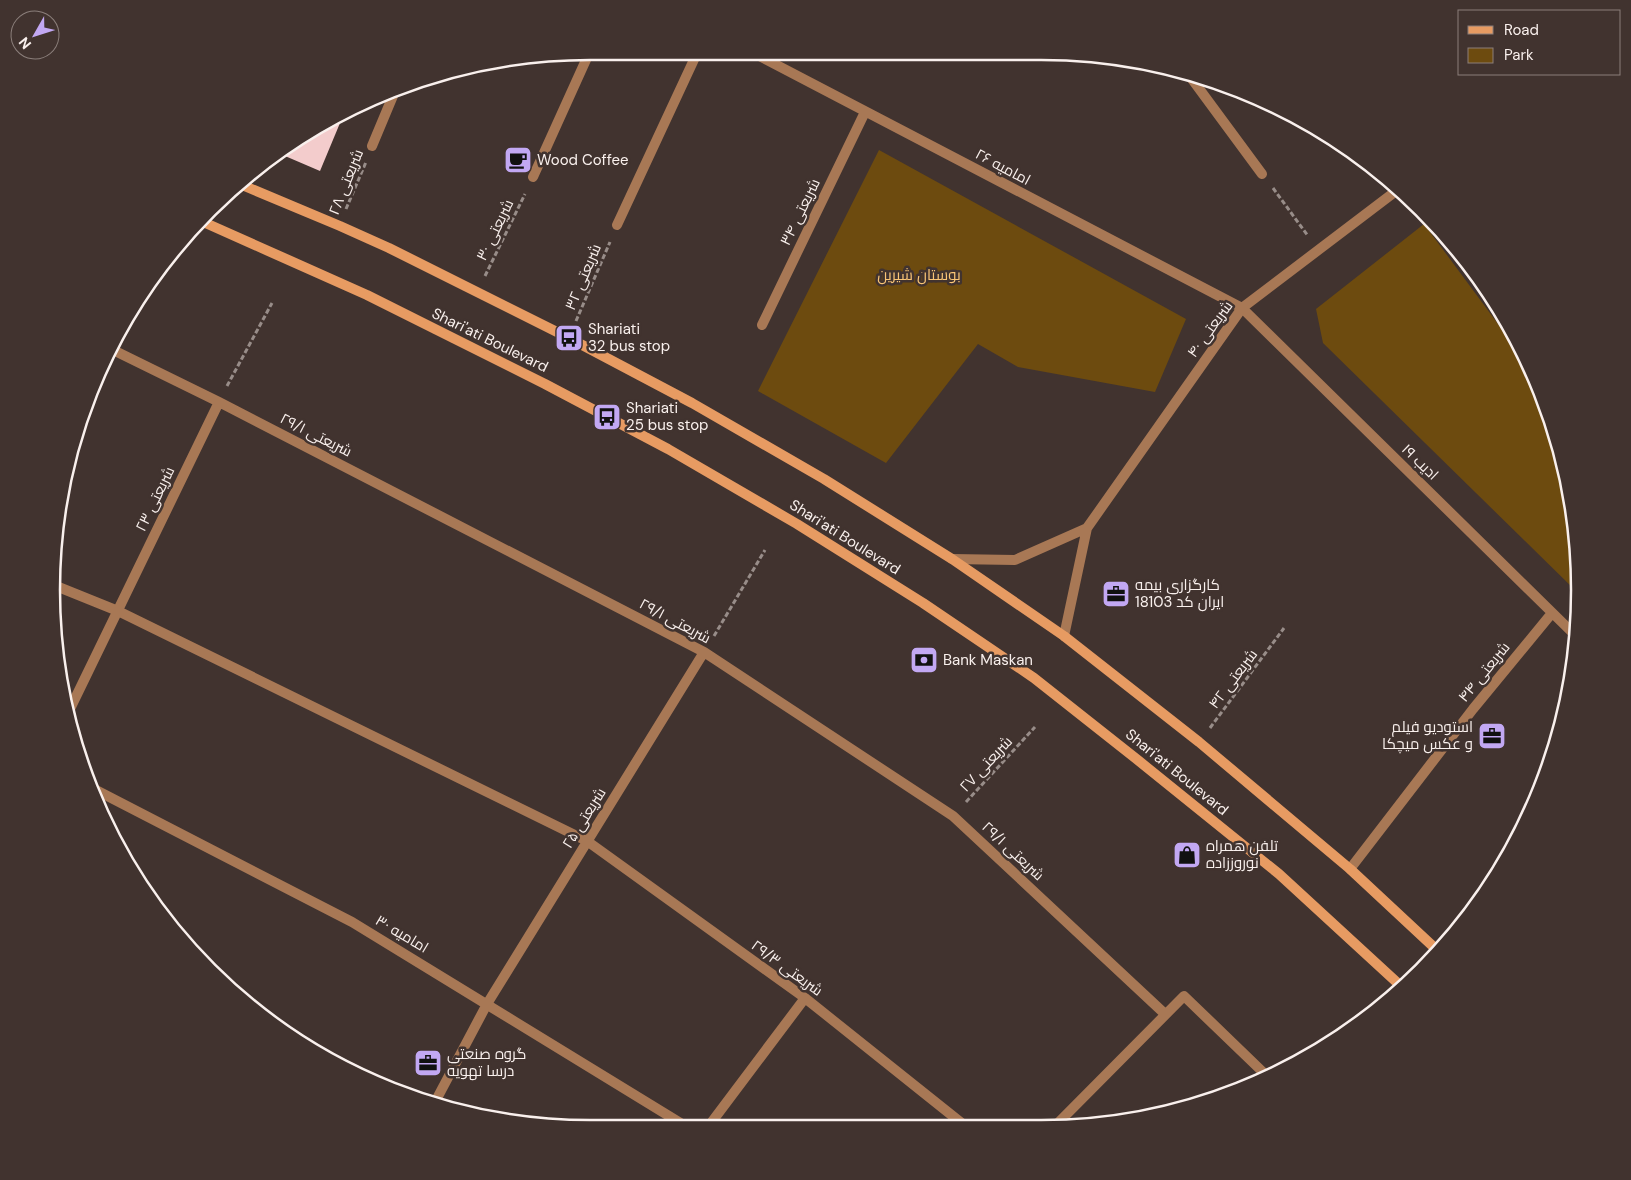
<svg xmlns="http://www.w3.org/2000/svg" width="1631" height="1180" font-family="'DM Sans',Cairo,sans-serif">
  <rect width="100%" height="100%" fill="#41332f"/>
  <!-- green -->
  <path fill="#6d4b0f" d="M 879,150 L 1186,319 L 1155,392 L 1018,367 L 978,344 L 886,463 L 758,391 Z
    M 1424,224 L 1527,363 L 1551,417 L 1575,520 L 1578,593 L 1323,343 L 1316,309 Z"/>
  <!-- building -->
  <path fill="#f3cccc" d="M 345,111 L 320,171 L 278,153 L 291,142 Z"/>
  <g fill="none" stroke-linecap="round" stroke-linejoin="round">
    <!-- path -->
    <path stroke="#988d89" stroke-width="3" stroke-dasharray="5 2.5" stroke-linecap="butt" d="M 1273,188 L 1308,236
      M 346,209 L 366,162
      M 485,276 L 525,194
      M 576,321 L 610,242
      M 227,386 L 272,303
      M 714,636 L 765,550
      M 1210,728 L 1284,628
      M 966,802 L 1035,727"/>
    <!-- street -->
    <path stroke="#a87855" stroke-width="10" d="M 750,51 L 1242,308 L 1577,637
      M 1189,75 L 1262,174
      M 372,146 L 395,91
      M 533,177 L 590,51
      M 617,225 L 698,51
      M 762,325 L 865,112
      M 109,348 L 219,402 L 704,652 L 953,816 L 1165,1014
      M 1087,528 L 1242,308 L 1400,188
      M 952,559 L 1015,560 L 1087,528 L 1064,636
      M 56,586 L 118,611 L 587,841 L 805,998 L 964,1125
      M 69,711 L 219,402
      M 90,787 L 352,922 L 687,1127
      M 1350,869 L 1473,709 L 1552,613
      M 434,1104 L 487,1004 L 704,652
      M 1057,1124 L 1184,996 L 1268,1077
      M 708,1127 L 805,998"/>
    <!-- secondary -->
    <path stroke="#e79b62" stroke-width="10" d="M 242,185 L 340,226 L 389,248 L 569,338 L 692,403 L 824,479 L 952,559 L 1064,636 L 1199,742 L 1350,869 L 1438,951
      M 201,221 L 367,295 L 545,384 L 668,449 L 797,524 L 923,603 L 1034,678 L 1139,761 L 1279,874 L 1403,988"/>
  </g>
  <!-- icons -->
  <defs>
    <symbol id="cafe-square" viewBox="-11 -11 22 22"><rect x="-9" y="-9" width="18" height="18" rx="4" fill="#c2a8f3" stroke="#41332f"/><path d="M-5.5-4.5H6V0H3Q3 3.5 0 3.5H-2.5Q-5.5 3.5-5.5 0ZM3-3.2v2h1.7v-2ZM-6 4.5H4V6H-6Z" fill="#111"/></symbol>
    <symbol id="bus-square" viewBox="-11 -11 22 22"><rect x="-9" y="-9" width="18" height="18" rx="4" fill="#c2a8f3" stroke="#41332f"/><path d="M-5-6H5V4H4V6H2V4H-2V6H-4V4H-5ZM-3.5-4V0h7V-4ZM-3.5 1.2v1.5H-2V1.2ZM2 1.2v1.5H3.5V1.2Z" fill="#111"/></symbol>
    <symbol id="office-square" viewBox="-11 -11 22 22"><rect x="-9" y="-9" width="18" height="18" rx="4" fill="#c2a8f3" stroke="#41332f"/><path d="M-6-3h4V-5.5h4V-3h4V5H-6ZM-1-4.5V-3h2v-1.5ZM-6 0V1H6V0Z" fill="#111"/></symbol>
    <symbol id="bank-square" viewBox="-11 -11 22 22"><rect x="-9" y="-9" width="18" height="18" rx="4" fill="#c2a8f3" stroke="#41332f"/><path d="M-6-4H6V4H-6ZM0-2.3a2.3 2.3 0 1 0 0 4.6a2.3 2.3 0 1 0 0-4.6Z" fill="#111"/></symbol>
    <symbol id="shop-square" viewBox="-11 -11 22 22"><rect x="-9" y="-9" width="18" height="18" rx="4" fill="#c2a8f3" stroke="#41332f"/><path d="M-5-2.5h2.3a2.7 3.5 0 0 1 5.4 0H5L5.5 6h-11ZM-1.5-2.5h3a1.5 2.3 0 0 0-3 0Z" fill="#111"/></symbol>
  </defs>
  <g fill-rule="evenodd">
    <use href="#cafe-square" x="502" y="144" width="32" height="32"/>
    <use href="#bus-square" x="553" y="322" width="32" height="32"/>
    <use href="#bus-square" x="591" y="401" width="32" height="32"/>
    <use href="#office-square" x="1100" y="578" width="32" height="32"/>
    <use href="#bank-square" x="908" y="644" width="32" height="32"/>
    <use href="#office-square" x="1476" y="720" width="32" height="32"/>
    <use href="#shop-square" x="1171" y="839" width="32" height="32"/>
    <use href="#office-square" x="412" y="1047" width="32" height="32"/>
  </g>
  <g text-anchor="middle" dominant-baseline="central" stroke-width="5" stroke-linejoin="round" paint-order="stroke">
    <!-- poi labels -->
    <g font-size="15" fill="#f9f0ed" stroke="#41332f" text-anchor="start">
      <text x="537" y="160">Wood Coffee</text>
      <text x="588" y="329">Shariati<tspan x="588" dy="17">32 bus stop</tspan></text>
      <text x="626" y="408">Shariati<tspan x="626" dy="17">25 bus stop</tspan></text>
      <text x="1135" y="585">کارگزاری بیمه<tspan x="1135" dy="17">ایران کد 18103</tspan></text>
      <text x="943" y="660">Bank Maskan</text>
      <text x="1473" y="727" text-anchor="end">استودیو فیلم<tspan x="1473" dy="17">و عکس میچکا</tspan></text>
      <text x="1206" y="846">تلفن همراه<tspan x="1206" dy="17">نوروززاده</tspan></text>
      <text x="447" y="1054">گروه صنعتی<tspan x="447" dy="17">درسا تهویه</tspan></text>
    </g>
    <!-- street labels -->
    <g font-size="15" fill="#f9f0ed" stroke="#41332f">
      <text transform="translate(1003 167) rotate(28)">امامیه ۲۶</text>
      <text transform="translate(346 182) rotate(-68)">شریعتی ۲۸</text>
      <text transform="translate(800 212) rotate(-64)">شریعتی ۳۴</text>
      <text transform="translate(495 230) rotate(-64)">شریعتی ۳۰</text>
      <text transform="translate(583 277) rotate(-67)">شریعتی ۳۲</text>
      <text transform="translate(1210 329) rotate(-54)">شریعتی ۴۰</text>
      <text transform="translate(490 340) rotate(26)">Shari'ati Boulevard</text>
      <text transform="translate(316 435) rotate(27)">شریعتی ۲۹/۱</text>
      <text transform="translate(1420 462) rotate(44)">ادیب ۱۹</text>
      <text transform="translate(155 499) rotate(-64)">شریعتی ۲۳</text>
      <text transform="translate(845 537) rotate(32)">Shari'ati Boulevard</text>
      <text transform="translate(675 621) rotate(28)">شریعتی ۲۹/۱</text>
      <text transform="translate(1484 672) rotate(-51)">شریعتی ۴۴</text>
      <text transform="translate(1233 679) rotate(-53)">شریعتی ۴۲</text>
      <text transform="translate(986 764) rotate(-47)">شریعتی ۲۷</text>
      <text transform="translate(1177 772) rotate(39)">Shari'ati Boulevard</text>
      <text transform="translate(584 818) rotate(-58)">شریعتی ۲۵</text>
      <text transform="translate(1013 851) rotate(43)">شریعتی ۲۹/۱</text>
      <text transform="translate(402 934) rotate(31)">امامیه ۳۰</text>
      <text transform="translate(787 968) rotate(36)">شریعتی ۲۹/۳</text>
    </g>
    <!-- park labels -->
    <g font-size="15" fill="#fac576" stroke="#41332f">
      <text x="919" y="275">بوستان شیرین</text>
    </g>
  </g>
  <!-- crop -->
  <path d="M0 0H1631V1180H0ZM590 60H1041A530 530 0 0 1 1571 590V590A530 530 0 0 1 1041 1120H590A530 530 0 0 1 60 590V590A530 530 0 0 1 590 60Z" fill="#41332f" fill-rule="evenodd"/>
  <path fill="none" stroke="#f9f0ed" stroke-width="2.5" d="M590 60H1041A530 530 0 0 1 1571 590V590A530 530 0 0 1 1041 1120H590A530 530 0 0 1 60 590V590A530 530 0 0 1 590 60Z"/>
  <!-- legend -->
  <rect x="1458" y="10" width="162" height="65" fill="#41332f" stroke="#8b7f7b"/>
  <rect x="1468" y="26" width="25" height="8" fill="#e79b62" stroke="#8b7f7b"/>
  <text x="1504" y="35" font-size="15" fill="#f9f0ed">Road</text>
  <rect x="1468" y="48" width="25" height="15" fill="#6d4b0f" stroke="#8b7f7b"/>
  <text x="1504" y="60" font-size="15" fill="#f9f0ed">Park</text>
  <!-- north arrow -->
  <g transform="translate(35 35) rotate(231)"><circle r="24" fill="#41332f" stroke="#8b7f7b"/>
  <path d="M0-4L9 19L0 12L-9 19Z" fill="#c2a8f3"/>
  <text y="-8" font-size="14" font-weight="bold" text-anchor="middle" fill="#f9f0ed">N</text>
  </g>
</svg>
